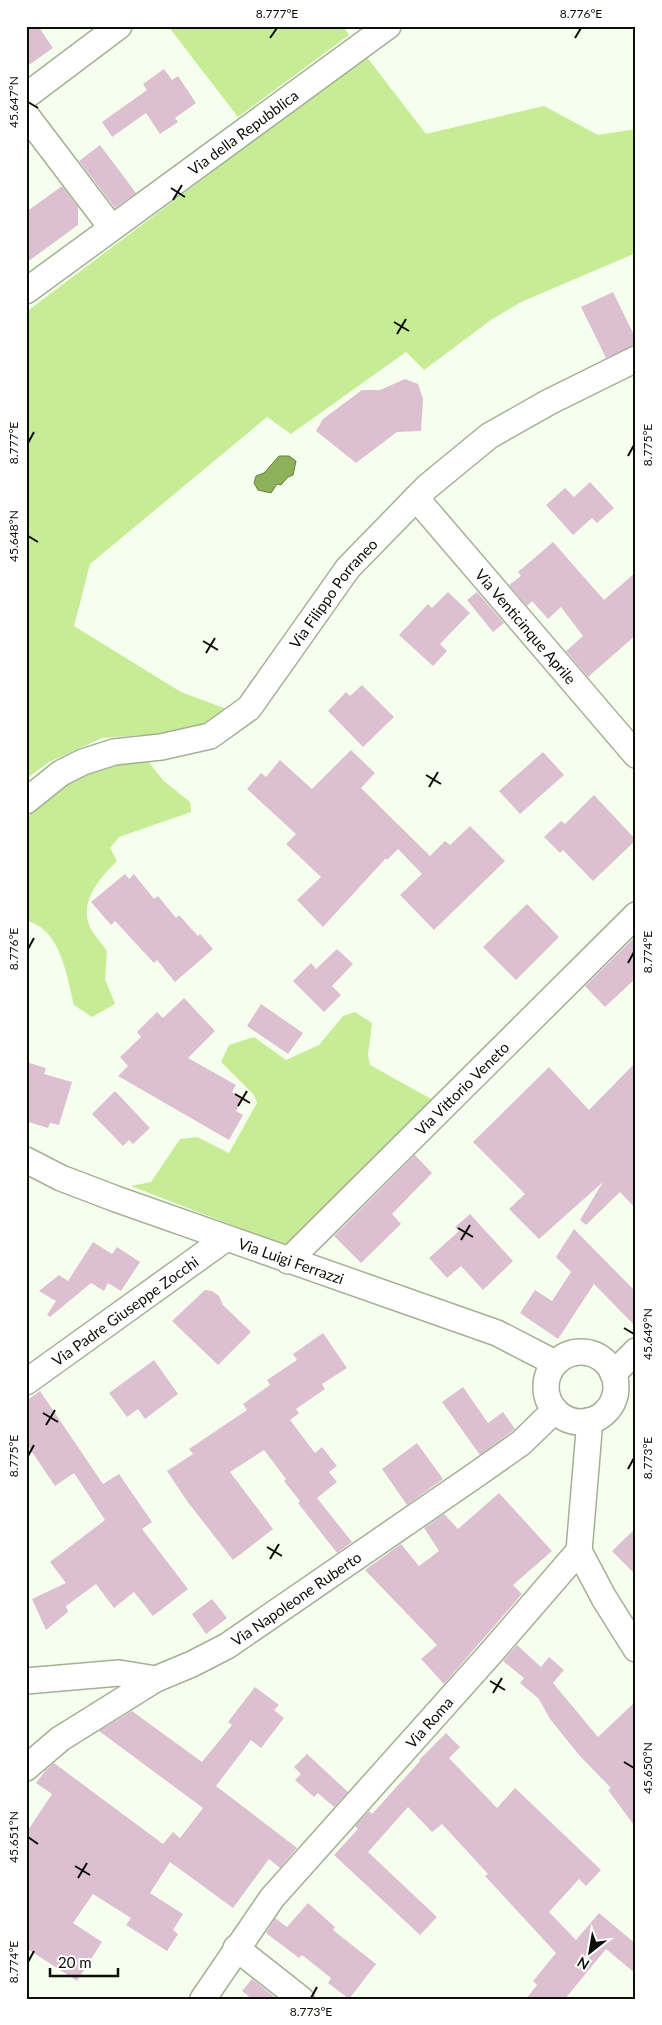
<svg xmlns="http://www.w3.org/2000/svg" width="662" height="2025" font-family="Lato,sans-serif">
  <rect width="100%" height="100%" fill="#f6feee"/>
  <!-- green -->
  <path fill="#c7ec96" d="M 168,26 L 343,26 L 349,35 L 238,117 Z
    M 366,56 L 426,134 L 544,106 L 598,135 L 636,129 L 636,253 L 521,302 L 491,320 L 424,370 L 406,352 L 291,434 L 267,417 L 90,564 L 74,626 L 181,692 L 232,711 L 210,724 L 170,733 L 102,738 L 49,762 L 26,779 L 26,312 Z
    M 146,759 L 164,781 L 190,802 L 191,812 L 119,837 L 110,848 L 117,861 C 100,878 77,903 91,929 C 95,936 102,944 107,951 L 105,979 L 115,1004 L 92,1017 L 74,1005 C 67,977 61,928 26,921 L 26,815 L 95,766 Z
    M 355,1012 L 372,1023 L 368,1055 L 370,1065 L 433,1100 L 286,1246 L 131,1186 L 151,1182 L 180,1139 L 197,1137 L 229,1153 L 257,1103 L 254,1095 L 221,1062 L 229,1045 L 254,1037 L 286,1060 L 319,1045 L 343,1016 Z"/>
  <!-- water -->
  <path fill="#8db15a" stroke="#668041" d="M 279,456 L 289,456 L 296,461 L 293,475 L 288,477 L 281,485 L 277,484 L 271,493 L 258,490 L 254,483 L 256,476 L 264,473 Z"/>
  <!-- building -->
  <path fill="#dcc0d1" d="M 26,26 L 38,26 L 53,48 L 26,67 Z
    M 164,69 L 172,80 L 178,76 L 196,103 L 175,118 L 178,122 L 160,134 L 146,113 L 112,137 L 102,122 L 147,90 L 143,84 Z
    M 100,145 L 136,193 L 115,208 L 79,161 Z
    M 62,186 L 78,207 L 78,225 L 26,263 L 26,212 Z
    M 613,292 L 636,339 L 636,345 L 606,358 L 581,307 Z
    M 405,379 L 418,384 L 423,399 L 421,431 L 397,432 L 356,463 L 316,431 L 323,419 L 362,390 L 380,390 Z
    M 590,482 L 614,508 L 597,523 L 592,518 L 573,535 L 546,505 L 565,488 L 574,497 Z
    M 553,542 L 604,600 L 636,572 L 636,635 L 588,677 L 566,651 L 583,636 L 561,607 L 548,619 L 532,601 L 527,606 L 509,585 L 521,576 L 518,572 Z
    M 448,592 L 470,613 L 440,644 L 447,651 L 433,666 L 399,635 L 428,604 L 432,608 Z
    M 477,592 L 504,623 L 493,632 L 467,600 Z
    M 362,685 L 394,717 L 363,747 L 328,711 L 346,692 L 350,696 Z
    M 351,750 L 375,773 L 361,788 L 430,856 L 445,841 L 450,845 L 470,826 L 505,861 L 434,930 L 400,895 L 422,874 L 398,849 L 387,860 L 386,858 L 323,927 L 297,900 L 321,877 L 286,844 L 296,834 L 247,789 L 261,773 L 266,777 L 280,760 L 312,789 Z
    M 543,752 L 564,775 L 520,814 L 499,791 Z
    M 594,795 L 636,840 L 593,881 L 563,850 L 560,853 L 544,837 L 561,821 L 565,824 Z
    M 125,874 L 129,879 L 134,874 L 154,899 L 158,896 L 176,918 L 179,915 L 198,936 L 200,934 L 213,949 L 175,982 L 157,960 L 154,963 L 115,921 L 111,925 L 91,902 Z
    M 527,904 L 559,937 L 516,980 L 483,947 Z
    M 636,936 L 636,978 L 605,1007 L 585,986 Z
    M 337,949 L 353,964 L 332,986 L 341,995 L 324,1012 L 293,981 L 311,963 L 316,969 Z
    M 184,998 L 215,1031 L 188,1058 L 236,1085 L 232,1092 L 244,1098 L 236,1111 L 243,1115 L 229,1140 L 118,1076 L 128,1066 L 120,1057 L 141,1037 L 137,1032 L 157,1012 L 163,1018 Z
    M 261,1004 L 303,1033 L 288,1054 L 247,1026 Z
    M 26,1062 L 46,1068 L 44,1074 L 72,1082 L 59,1125 L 50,1123 L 48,1128 L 28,1122 Z
    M 636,1062 L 636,1209 L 620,1192 L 586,1225 L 580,1220 L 603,1182 L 539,1239 L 509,1209 L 525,1194 L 473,1142 L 549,1067 L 589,1110 Z
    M 115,1091 L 150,1128 L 133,1144 L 129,1140 L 123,1146 L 92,1114 Z
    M 415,1155 L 432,1173 L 392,1214 L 401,1224 L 361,1263 L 334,1236 Z
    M 470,1214 L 513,1261 L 483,1290 L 461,1266 L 447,1278 L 429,1258 L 459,1231 L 455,1227 Z
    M 574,1229 L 636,1292 L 636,1327 L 594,1284 L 558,1339 L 520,1313 L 535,1290 L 552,1301 L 571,1272 L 556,1257 Z
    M 93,1242 L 112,1254 L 117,1247 L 140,1262 L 121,1291 L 108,1283 L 104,1291 L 91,1283 L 50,1317 L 47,1315 L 56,1301 L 39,1291 L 59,1275 L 68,1281 Z
    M 205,1290 L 212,1291 L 219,1296 L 223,1305 L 251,1332 L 218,1365 L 172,1321 Z
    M 323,1333 L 347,1368 L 322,1384 L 325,1389 L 296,1409 L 299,1413 L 290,1420 L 315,1453 L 322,1447 L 337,1466 L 329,1472 L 337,1482 L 317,1498 L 352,1542 L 337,1553 L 298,1503 L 300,1501 L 284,1481 L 286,1479 L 264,1450 L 230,1472 L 273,1529 L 233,1560 L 187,1501 L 167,1471 L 193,1454 L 189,1449 L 247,1410 L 243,1404 L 270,1385 L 267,1380 L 297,1360 L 293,1354 Z
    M 154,1360 L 178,1394 L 145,1419 L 138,1409 L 127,1417 L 109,1393 Z
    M 463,1387 L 488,1423 L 503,1412 L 515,1429 L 480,1455 L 442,1402 Z
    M 40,1391 L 103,1484 L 119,1474 L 152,1522 L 142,1529 L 188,1589 L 153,1616 L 134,1592 L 114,1608 L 96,1584 L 66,1606 L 68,1612 L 46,1630 L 32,1599 L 66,1583 L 50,1562 L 105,1520 L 74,1473 L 55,1486 L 26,1443 L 26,1401 Z
    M 417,1443 L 443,1479 L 407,1505 L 382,1469 Z
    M 499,1493 L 552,1551 L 513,1585 L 522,1594 L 444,1684 L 421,1659 L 437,1645 L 365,1570 L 401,1544 L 419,1566 L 439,1551 L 424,1528 L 444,1514 L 458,1529 Z
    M 636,1528 L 636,1575 L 612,1551 Z
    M 212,1599 L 227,1618 L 206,1634 L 192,1614 Z
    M 517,1645 L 541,1667 L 549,1657 L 564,1670 L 553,1683 L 598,1737 L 636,1701 L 636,1828 L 608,1790 L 611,1788 L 579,1755 L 550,1719 L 539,1699 L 520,1683 L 524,1678 L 503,1661 Z
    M 255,1687 L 279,1705 L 274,1710 L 284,1718 L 261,1748 L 251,1740 L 216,1786 L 297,1848 L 280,1868 L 269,1859 L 233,1908 L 170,1862 L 150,1893 L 183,1914 L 173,1930 L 178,1934 L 167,1951 L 126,1925 L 131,1918 L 93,1894 L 73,1923 L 102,1942 L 77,1981 L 26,1948 L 26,1833 L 52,1794 L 36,1783 L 46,1770 L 54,1763 L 163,1844 L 173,1832 L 180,1838 L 203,1808 L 99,1731 L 132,1711 L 202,1762 L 232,1725 L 228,1722 Z
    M 446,1733 L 460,1747 L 449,1758 L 497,1808 L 515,1788 L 601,1870 L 586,1886 L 579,1879 L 549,1912 L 576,1940 L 599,1913 L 636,1944 L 636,1974 L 606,1949 L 565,1999 L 526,1999 L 537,1985 L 533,1981 L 556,1953 L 485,1876 L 488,1874 L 442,1824 L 432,1832 L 408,1807 L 368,1852 L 437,1917 L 420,1935 L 334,1855 L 358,1829 L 355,1826 L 369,1811 L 372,1814 L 420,1761 L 419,1760 Z
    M 307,1754 L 348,1792 L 334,1807 L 318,1793 L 314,1797 L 295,1780 L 301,1774 L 294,1767 Z
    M 308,1903 L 335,1927 L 333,1930 L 376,1964 L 349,1999 L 328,1983 L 331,1978 L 302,1955 L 299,1958 L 266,1933 L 275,1918 L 287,1927 Z
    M 252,1979 L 277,1999 L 252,1999 L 242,1991 Z"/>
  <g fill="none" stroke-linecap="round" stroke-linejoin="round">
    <defs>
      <g id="minor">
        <path d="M 26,96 L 119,26"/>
        <path d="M 26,115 L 111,227"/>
        <path id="s1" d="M 26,291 L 388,26"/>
        <path id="s2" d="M 416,498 L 636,755"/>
        <path id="s3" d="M 26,801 L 61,773 L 83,762 L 114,752 L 161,747 L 210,736 L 249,708 L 348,568 L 427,487 L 489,436 L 549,402 L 636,359"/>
        <path id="s4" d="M 26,1160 L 61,1178 L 116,1199 L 497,1333 L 555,1363"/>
        <path id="s5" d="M 288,1261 L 636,915"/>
        <circle cx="581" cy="1387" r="35"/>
        <path d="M 613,1374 L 636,1351"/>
        <path id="s6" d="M 26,1382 L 225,1239"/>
        <path d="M 579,1551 L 604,1598 L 636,1649"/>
        <path d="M 26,1681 L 119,1673 L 156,1679"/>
        <path id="s7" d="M 26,1768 L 60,1739 L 156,1679 L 192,1664 L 227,1646 L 477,1474 L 521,1443 L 555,1410"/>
        <path d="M 236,1948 L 301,1999"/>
        <path id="s8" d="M 203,1999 L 272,1898 L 490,1654 L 579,1551 L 589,1431 L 588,1421"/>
      </g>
    </defs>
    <!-- minor casing -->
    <use href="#minor" stroke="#a4b096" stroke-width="28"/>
    <!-- minor -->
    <use href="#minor" stroke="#fff" stroke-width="25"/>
  </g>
  <!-- ticks -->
  <path fill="none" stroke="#0b0f07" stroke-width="2" d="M 270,38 L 277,28M 575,38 L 581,28M 28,102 L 38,108M 171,188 L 185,197M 173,200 L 182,185M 394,322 L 409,331M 397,334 L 406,319M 28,443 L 34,432M 628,456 L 634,445M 28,536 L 38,542M 203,641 L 218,650M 206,653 L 215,638M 426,775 L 441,784M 429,787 L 438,772M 28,949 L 34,938M 628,963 L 634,952M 235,1094 L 250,1103M 238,1106 L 247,1091M 458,1228 L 473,1237M 461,1240 L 470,1225M 624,1328 L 634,1334M 43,1413 L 58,1422M 46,1425 L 55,1410M 28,1456 L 34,1445M 628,1469 L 634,1458M 267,1547 L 282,1556M 270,1559 L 279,1544M 490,1681 L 505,1690M 493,1693 L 502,1678M 624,1762 L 634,1768M 28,1837 L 38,1844M 75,1866 L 90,1875M 78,1878 L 87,1863M 28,1962 L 34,1951M 311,1998 L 317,1987"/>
  <g text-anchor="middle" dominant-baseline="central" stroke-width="4" stroke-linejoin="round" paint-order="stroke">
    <!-- street labels -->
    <g font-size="15" fill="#0b0f07" stroke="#fff">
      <text stroke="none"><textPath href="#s1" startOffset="269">Via della Repubblica</textPath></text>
      <text stroke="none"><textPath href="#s3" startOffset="390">Via Filippo Porraneo</textPath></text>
      <text stroke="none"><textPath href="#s2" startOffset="169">Via Venticinque Aprile</textPath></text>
      <text stroke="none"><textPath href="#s5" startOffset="245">Via Vittorio Veneto</textPath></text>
      <text stroke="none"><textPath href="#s4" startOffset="284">Via Luigi Ferrazzi</textPath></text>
      <text stroke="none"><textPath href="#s6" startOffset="122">Via Padre Giuseppe Zocchi</textPath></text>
      <text stroke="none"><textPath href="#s7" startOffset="320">Via Napoleone Ruberto</textPath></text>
      <text stroke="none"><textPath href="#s8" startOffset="358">Via Roma</textPath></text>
    </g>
  </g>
  <!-- border -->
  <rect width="662" height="2025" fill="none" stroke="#ffffff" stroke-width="55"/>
  <!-- north arrow -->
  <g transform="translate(590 1952) rotate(211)" stroke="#ffffff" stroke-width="4" paint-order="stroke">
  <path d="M0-4L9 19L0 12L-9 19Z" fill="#0b0f07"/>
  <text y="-8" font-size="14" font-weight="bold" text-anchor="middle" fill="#0b0f07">N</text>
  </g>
  <!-- scale -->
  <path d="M50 1968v8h68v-8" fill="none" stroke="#0b0f07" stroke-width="2.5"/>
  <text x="58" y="1968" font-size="15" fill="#0b0f07" stroke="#ffffff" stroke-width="4" paint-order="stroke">20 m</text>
  <rect x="28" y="28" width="606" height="1970" fill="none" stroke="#0b0f07" stroke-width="2"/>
  <g font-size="12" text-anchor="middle" fill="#0b0f07">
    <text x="277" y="18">8.777°E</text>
    <text x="581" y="18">8.776°E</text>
    <text transform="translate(14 102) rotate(-90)" y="4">45.647°N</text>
    <text transform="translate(14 443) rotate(-90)" y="4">8.777°E</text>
    <text transform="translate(648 445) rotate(-90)" y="4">8.775°E</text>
    <text transform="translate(14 536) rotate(-90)" y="4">45.648°N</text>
    <text transform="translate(14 949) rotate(-90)" y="4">8.776°E</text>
    <text transform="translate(648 952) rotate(-90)" y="4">8.774°E</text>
    <text transform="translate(648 1334) rotate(-90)" y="4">45.649°N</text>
    <text transform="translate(14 1456) rotate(-90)" y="4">8.775°E</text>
    <text transform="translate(648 1458) rotate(-90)" y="4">8.773°E</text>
    <text transform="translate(648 1768) rotate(-90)" y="4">45.650°N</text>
    <text transform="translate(14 1837) rotate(-90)" y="4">45.651°N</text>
    <text transform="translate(14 1962) rotate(-90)" y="4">8.774°E</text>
    <text x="311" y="2016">8.773°E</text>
  </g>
</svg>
